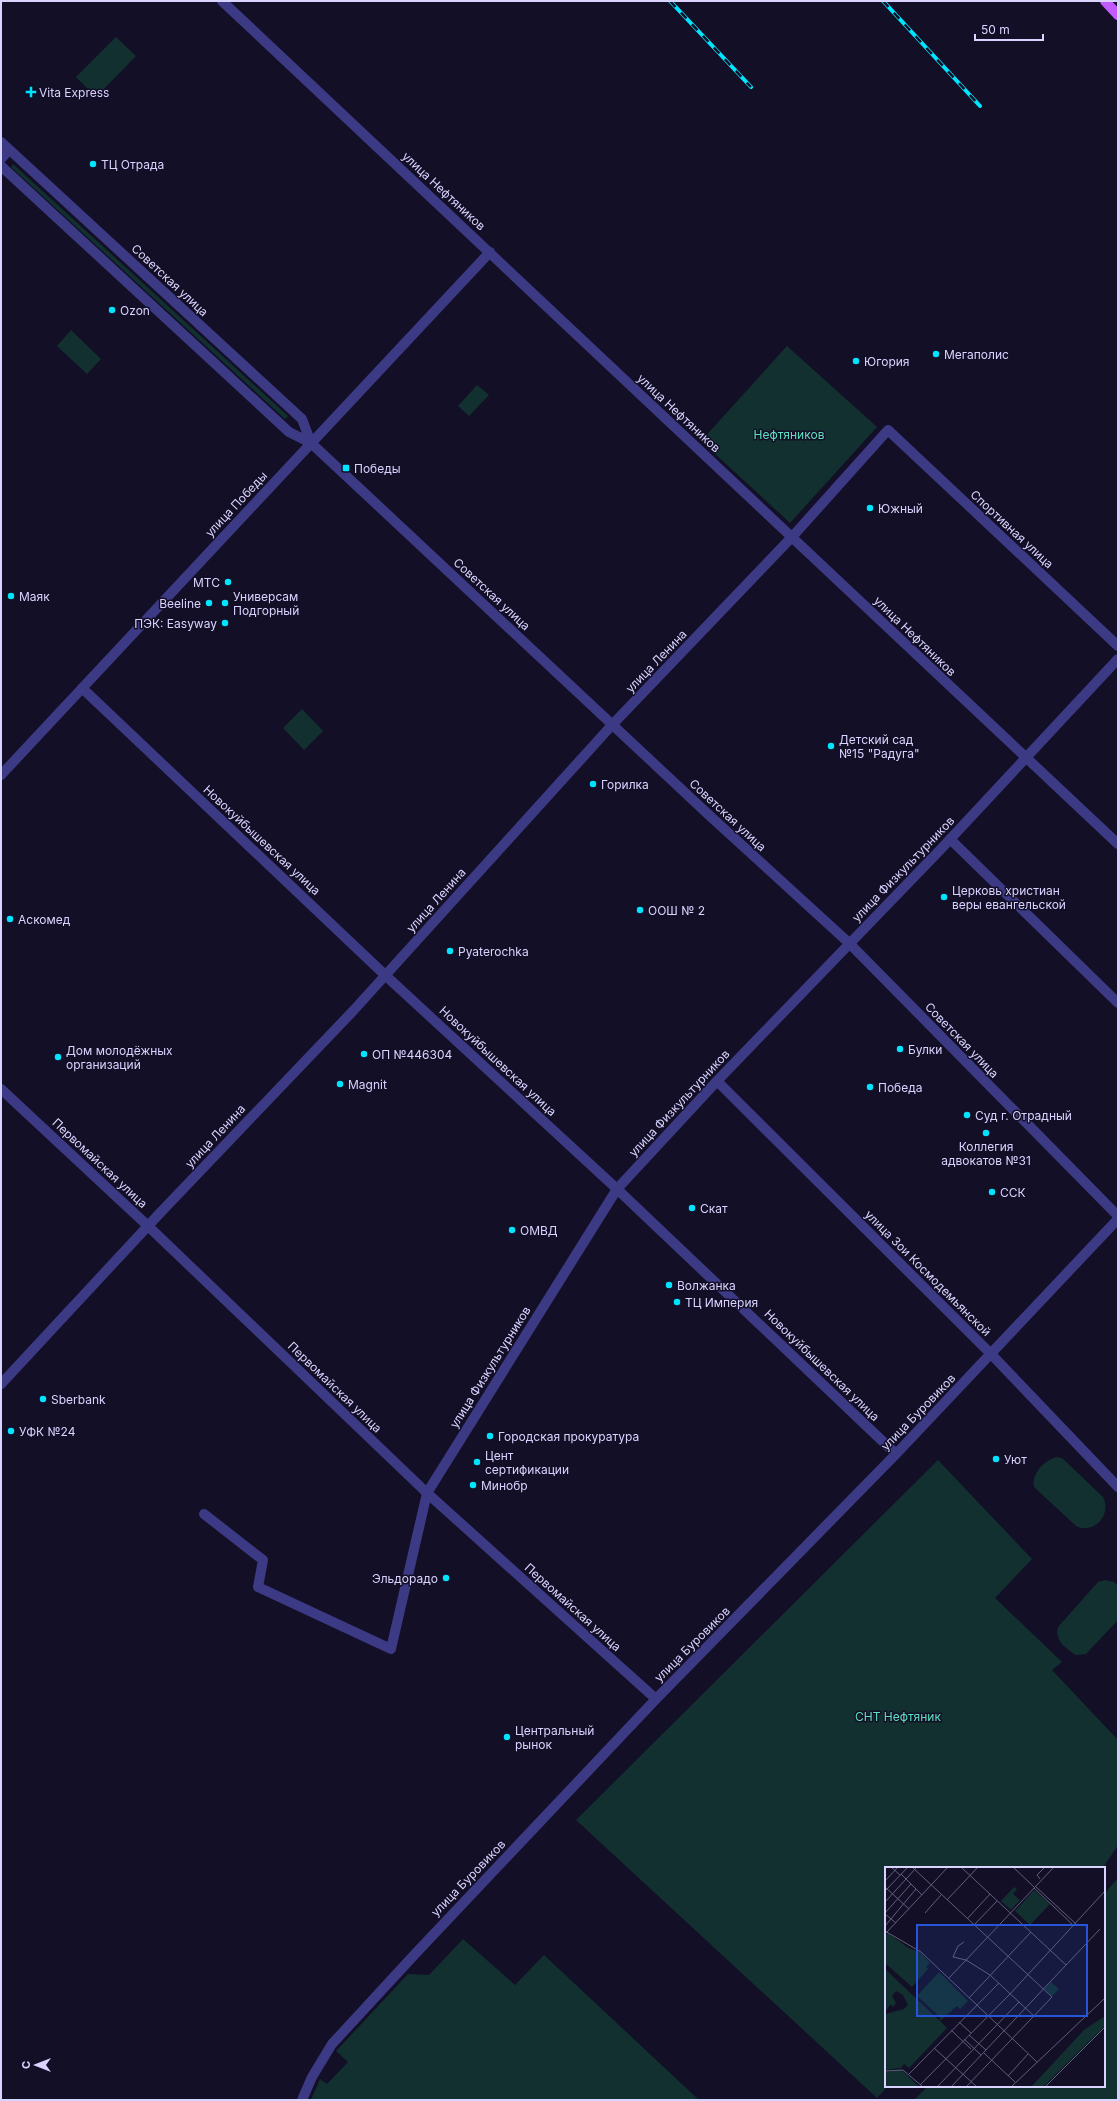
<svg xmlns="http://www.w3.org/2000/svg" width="1119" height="2101" font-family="Inter,sans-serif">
  <rect width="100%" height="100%" fill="#130f26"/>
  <!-- green -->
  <path fill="#12302f" d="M 116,37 L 136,56 L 96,97 L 76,77 Z
    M 13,164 L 288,416 L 285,419 L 11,167 Z
    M 71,330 L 101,359 L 87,374 L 57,346 Z
    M 787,346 L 877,427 L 790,523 L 701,441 Z
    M 477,385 L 489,395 L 469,416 L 458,406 Z
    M 302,709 L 323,731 L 304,750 L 283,728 Z
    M 1056,1457 L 1062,1458 L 1103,1497 C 1112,1514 1095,1535 1076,1526 L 1034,1487 C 1031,1474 1044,1461 1056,1457 Z
    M 938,1460 L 1032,1559 L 995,1598 L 1062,1662 L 1052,1670 L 1118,1740 L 1118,1845 L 1103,1868 L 886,1868 L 886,2086 L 888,2086 L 877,2098 L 576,1820 Z
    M 1105,1580 L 1114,1582 L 1118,1586 L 1118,1620 L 1086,1654 L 1076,1655 C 1066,1649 1054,1640 1058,1627 L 1098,1582 Z
    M 1118,1878 L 1118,2100 L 914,2100 L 928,2086 L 1104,2086 L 1104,1894 Z
    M 463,1939 L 515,1985 L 544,1955 L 699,2100 L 311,2100 L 320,2079 L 327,2084 L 348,2062 L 336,2051 L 408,1974 L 429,1975 Z"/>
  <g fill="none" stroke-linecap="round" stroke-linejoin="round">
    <!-- minor -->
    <path stroke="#3d3a85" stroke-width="10" d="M 222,1 L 1118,844
      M 1,142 L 302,419 L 311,443
      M 1,159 L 9,150
      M 1,166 L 289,432 L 311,443 L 710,816 L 849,943 L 1118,1216
      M 82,688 L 385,975 L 617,1189 L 896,1454
      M 1,775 L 490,252
      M 950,839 L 1118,1003
      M 717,1081 L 991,1354 L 1118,1487
      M 1,1089 L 148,1226 L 427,1493 L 656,1699
      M 1,1384 L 160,1213 L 353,1011 L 612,725 L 792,537 L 888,430 L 1118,646
      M 204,1514 L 263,1560 L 258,1587 L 391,1649 L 427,1493 L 617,1189 L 717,1081 L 940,850 L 1118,659
      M 302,2100 L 312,2077 L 332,2044 L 416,1953 L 656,1699 L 896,1454 L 1118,1219"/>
    <!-- major -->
    <path stroke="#c25bff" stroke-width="10" d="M 1105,1 L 1118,15"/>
    <defs>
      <path id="rail" d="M 670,1 L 751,87
        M 883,1 L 980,106"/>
    </defs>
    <!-- rail casing -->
    <use href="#rail" stroke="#00e5ff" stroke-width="4"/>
    <!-- rail -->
    <use href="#rail" stroke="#130f26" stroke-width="2.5" stroke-dasharray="8" stroke-linecap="butt"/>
  </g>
  <!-- markers -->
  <g fill="#00e5ff" stroke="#130f26" stroke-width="1.5">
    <path d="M29 86h4v4h4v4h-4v4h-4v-4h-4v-4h4z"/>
    <circle cx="93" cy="164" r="4"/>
    <circle cx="112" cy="310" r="4"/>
    <circle cx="936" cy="354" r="4"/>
    <circle cx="856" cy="361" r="4"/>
    <rect x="342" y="464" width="8" height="8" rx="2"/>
    <circle cx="870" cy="508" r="4"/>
    <circle cx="228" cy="582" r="4"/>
    <circle cx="11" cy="596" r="4"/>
    <circle cx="209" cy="603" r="4"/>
    <circle cx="225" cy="603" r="4"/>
    <circle cx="225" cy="623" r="4"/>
    <circle cx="831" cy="746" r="4"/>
    <circle cx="593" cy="784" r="4"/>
    <circle cx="944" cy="897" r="4"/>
    <circle cx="640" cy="910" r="4"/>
    <circle cx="10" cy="919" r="4"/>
    <circle cx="450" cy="951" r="4"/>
    <circle cx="900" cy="1049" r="4"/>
    <circle cx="364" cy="1054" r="4"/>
    <circle cx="58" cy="1057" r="4"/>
    <circle cx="340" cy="1084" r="4"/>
    <circle cx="870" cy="1087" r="4"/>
    <circle cx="967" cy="1115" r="4"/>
    <circle cx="986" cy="1133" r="4"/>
    <circle cx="992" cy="1192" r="4"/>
    <circle cx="692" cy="1208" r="4"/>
    <circle cx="512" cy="1230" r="4"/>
    <circle cx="669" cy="1285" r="4"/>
    <circle cx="677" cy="1302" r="4"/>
    <circle cx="43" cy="1399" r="4"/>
    <circle cx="11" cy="1431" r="4"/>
    <circle cx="490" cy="1436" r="4"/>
    <circle cx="996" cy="1459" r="4"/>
    <circle cx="477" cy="1462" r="4"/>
    <circle cx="473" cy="1485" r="4"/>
    <circle cx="446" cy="1578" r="4"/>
    <circle cx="507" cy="1737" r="4"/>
  </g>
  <g text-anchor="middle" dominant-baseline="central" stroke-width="3" stroke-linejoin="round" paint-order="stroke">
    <!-- poi labels -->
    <g font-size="12" fill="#d9d4ff" stroke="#130f26" text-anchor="start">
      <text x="39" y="92">Vita Express</text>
      <text x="101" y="164">ТЦ Отрада</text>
      <text x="120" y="310">Ozon</text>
      <text x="944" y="354">Мегаполис</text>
      <text x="864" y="361">Югория</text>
      <text x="354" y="468">Победы</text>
      <text x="878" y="508">Южный</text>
      <text x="220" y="582" text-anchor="end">МТС</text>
      <text x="19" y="596">Маяк</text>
      <text x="233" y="596">Универсам<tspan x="233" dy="14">Подгорный</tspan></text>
      <text x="201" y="603" text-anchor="end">Beeline</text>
      <text x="217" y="623" text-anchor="end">ПЭК: Easyway</text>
      <text x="839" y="739">Детский сад<tspan x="839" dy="14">№15 "Радуга"</tspan></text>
      <text x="601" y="784">Горилка</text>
      <text x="952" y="890">Церковь христиан<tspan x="952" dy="14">веры евангельской</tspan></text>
      <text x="648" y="910">ООШ № 2</text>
      <text x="18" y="919">Аскомед</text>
      <text x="458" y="951">Pyaterochka</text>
      <text x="908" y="1049">Булки</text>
      <text x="66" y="1050">Дом молодёжных<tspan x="66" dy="14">организаций</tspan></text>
      <text x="372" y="1054">ОП №446304</text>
      <text x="348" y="1084">Magnit</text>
      <text x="878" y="1087">Победа</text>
      <text x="975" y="1115">Суд г. Отрадный</text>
      <text x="986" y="1146" text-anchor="middle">Коллегия<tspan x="986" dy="14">адвокатов №31</tspan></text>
      <text x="1000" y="1192">ССК</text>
      <text x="700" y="1208">Скат</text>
      <text x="520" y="1230">ОМВД</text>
      <text x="677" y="1285">Волжанка</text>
      <text x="685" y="1302">ТЦ Империя</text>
      <text x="51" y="1399">Sberbank</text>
      <text x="19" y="1431">УФК №24</text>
      <text x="498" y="1436">Городская прокуратура</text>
      <text x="485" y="1455">Цент<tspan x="485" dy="14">сертификации</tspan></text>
      <text x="1004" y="1459">Уют</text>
      <text x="481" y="1485">Минобр</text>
      <text x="438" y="1578" text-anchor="end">Эльдорадо</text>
      <text x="515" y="1730">Центральный<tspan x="515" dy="14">рынок</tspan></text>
    </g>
    <!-- street labels -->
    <g font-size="12" fill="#d9d4ff" stroke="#130f26">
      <text transform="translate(444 191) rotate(43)">улица Нефтяников</text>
      <text transform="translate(170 280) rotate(43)">Советская улица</text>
      <text transform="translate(679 413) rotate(43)">улица Нефтяников</text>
      <text transform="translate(236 504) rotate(-47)">улица Победы</text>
      <text transform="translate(1012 529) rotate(43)">Спортивная улица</text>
      <text transform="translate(492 594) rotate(43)">Советская улица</text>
      <text transform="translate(915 636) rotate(44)">улица Нефтяников</text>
      <text transform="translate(656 661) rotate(-46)">улица Ленина</text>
      <text transform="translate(728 815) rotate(43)">Советская улица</text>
      <text transform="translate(262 840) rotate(43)">Новокуйбышевская улица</text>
      <text transform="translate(903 869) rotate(-46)">улица Физкультурников</text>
      <text transform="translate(436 900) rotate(-48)">улица Ленина</text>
      <text transform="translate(962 1040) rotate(46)">Советская улица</text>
      <text transform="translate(498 1061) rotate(43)">Новокуйбышевская улица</text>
      <text transform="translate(679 1103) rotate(-47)">улица Физкультурников</text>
      <text transform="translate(215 1136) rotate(-47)">улица Ленина</text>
      <text transform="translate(100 1163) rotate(43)">Первомайская улица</text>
      <text transform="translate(928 1273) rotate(45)">улица Зои Космодемьянской</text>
      <text transform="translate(822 1365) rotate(44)">Новокуйбышевская улица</text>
      <text transform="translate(490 1367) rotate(-58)">улица Физкультурников</text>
      <text transform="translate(335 1387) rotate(44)">Первомайская улица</text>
      <text transform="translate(918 1412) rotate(-46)">улица Буровиков</text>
      <text transform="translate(573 1607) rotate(42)">Первомайская улица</text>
      <text transform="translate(692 1644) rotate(-45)">улица Буровиков</text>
      <text transform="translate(468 1878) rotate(-46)">улица Буровиков</text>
    </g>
    <!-- park labels -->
    <g font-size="12" fill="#5fe0c0" stroke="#130f26">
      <text x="789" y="434">Нефтяников</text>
      <text x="898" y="1716">СНТ Нефтяник</text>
    </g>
  </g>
  <!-- overview -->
  <g transform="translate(885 1867)">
    <rect width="220" height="220" fill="#130f26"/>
    <path d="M 129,20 L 132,22 L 128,27 L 135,33 L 126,43 L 116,34 ZM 149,23 L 165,37 L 145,58 L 130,44 ZM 3,66 L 22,80 L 36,86 L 45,96 L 41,100 L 43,102 L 27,120 L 0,96 L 0,69 ZM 0,102 L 55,154 L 55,150 L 32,129 L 54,105 L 83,134 L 75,142 L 72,139 L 55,154 L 62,161 L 24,201 L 19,197 L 16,201 L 0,203 L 0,147 L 19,142 L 23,138 L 18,128 L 11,124 L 7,129 L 11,136 L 8,140 L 6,137 L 0,145 ZM 166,115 L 174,122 L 167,129 L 159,122 ZM 220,149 L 220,159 L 158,220 L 146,220 L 199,163 ZM 15,203 L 18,204 L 34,220 L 0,220 L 0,205 Z" fill="#12302f"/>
    <path fill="none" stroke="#625e7d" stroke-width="1" d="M 6,0 L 15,8M 27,0 L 167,130 L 81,220M 76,0 L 181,98M 128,0 L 149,20M 16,7 L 37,28M 155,12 L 152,8 L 160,0M 0,14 L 13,0M 150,19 L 191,57M 0,20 L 24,42M 149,21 L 189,59M 0,24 L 23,0M 62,33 L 93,0M 0,35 L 32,0M 0,46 L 26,17M 40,46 L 56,28M 0,47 L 11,56M 82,52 L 105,27M 89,58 L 112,34M 0,59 L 31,22M 0,64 L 36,85 L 152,195M 0,67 L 63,0M 79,75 L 73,79 L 68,90 L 81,93 L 105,108 L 149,149M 64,111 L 169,0M 84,131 L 146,65M 74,155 L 86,166M 66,163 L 86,182M 84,168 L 101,183M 79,172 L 96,188M 49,181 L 92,220M 99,186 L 130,215M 0,204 L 18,203 L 38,220M 24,207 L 114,116M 123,209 L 143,187M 35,218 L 125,127 L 220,24M 52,220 L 134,135M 66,220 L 215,62M 126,220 L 220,131M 160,220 L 220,160"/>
    <path fill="#2655da" fill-opacity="0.15" stroke="#2655da" stroke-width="2" d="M 32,58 L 202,58 L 202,149 L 32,149 Z"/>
    <rect width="220" height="220" fill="none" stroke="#d9d4ff" stroke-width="2"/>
  </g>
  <!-- border -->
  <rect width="1119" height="2101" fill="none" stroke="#d9d4ff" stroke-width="4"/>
  <!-- north arrow -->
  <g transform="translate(36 2065) rotate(270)" stroke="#130f26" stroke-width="3" paint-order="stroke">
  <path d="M0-3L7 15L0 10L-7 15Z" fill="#d9d4ff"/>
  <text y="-6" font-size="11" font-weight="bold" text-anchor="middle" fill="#d9d4ff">С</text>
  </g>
  <!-- scale -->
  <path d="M975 34v6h68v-6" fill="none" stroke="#d9d4ff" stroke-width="2"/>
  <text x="981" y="34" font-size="12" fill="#d9d4ff" stroke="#130f26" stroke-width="3" paint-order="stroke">50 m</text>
</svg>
